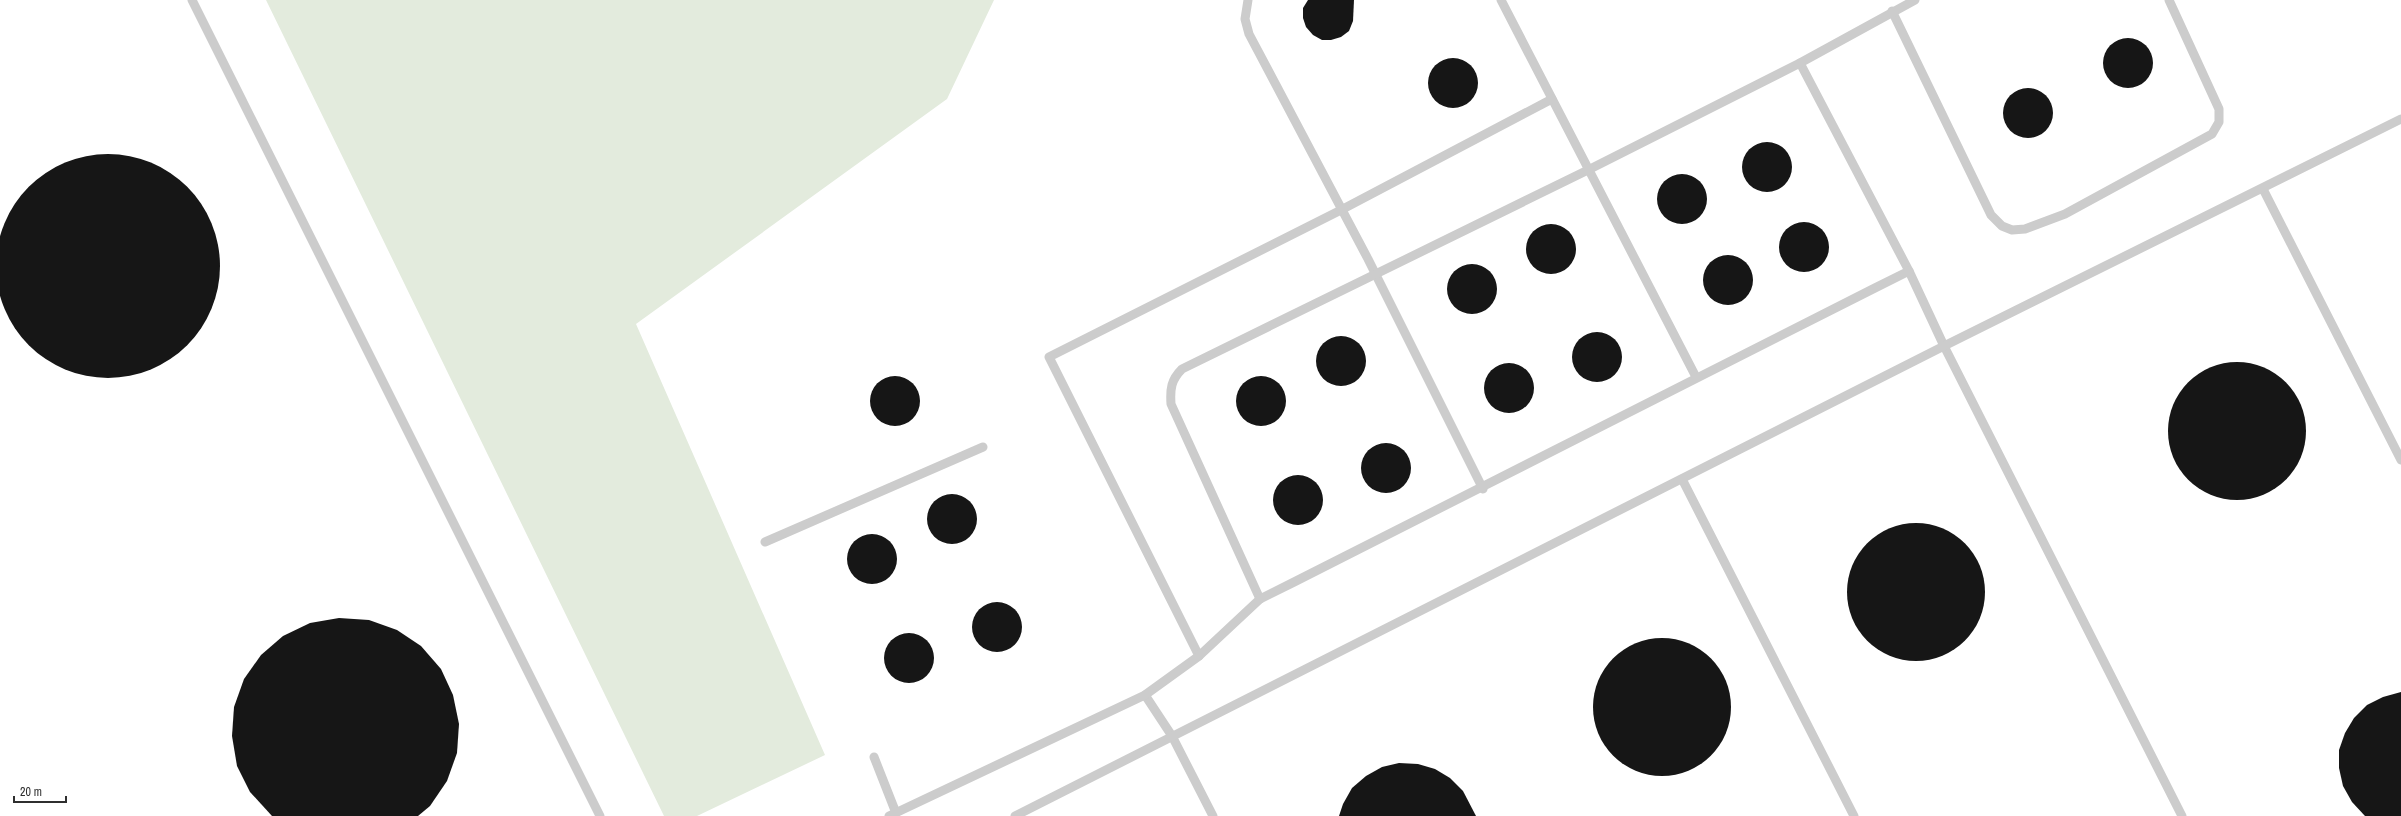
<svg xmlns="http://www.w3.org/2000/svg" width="2401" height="816" viewBox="0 0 2401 816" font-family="'Archivo Narrow',sans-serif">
<rect width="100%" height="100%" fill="#fff"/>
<!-- green -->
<path fill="#e3ebdd" d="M266 0H994L947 99 636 324 825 755 697 816H664Z"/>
<!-- building -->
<g fill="#161616">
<path d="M1308 0H1354L1353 21 1349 31 1341 37 1331 40H1322L1313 35 1306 27 1303 18V8Z"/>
<circle cx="2128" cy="63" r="25"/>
<circle cx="1453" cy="83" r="25"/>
<circle cx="2028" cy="113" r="25"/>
<circle cx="1767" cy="167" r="25"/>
<circle cx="108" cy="266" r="112"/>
<circle cx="1682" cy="199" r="25"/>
<circle cx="1804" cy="247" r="25"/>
<circle cx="1551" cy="249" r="25"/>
<circle cx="1728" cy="280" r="25"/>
<circle cx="1472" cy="289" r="25"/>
<circle cx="1597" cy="357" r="25"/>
<circle cx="1341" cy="361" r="25"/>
<circle cx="2237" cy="431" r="69"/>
<circle cx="1509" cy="388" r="25"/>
<circle cx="1261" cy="401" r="25"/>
<circle cx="895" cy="401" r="25"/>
<circle cx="1386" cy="468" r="25"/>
<circle cx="1298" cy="500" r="25"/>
<circle cx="952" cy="519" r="25"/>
<circle cx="1916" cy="592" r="69"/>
<circle cx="872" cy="559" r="25"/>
<circle cx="997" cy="627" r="25"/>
<path d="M339 618 369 620 397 630 421 646 441 669 453 695 459 724 457 753 447 781 430 806 418 816H272L250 792 237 766 232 736 234 707 244 679 261 655 283 636 310 623Z"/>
<circle cx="909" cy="658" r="25"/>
<circle cx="1662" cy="707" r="69"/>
<path d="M2401 692V816H2365L2352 802 2343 786 2339 768V750L2345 733 2354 718 2367 705 2383 697Z"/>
<path d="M1399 763 1418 764 1435 769 1450 778 1463 791 1476 816H1339L1343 804 1352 788 1366 776 1382 767Z"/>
</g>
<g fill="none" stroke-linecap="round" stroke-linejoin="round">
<!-- lane -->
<g stroke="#ccc" stroke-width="9">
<path d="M192 0 600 816"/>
<path d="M1248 0 1245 19 1249 34 1368 259 1483 489"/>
<path d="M1501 0 1696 377"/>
<path d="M1892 11 1991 215 2002 226 2012 230 2025 229 2065 214 2212 134 2219 122V109L2169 0"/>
<path d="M1800 63 1909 271 1944 346 2182 816"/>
<path d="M2263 189 2401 460"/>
<path d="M1909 271C1692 379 1477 491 1260 599L1171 404C1170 389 1171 380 1182 369L1590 169 1800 63 1915 0"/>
<path d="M1682 479 1854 816"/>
<path d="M765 542 983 447"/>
<path d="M1199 656 1049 357 1341 210 1552 99"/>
<path d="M1145 695 1172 736 1213 816"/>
<path d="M874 757 896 813"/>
<path d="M889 816 1145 695 1199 656 1260 599"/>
<path d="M1015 816 1944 346 2401 119"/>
</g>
</g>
<!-- scale -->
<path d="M14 796v6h52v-6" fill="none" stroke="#2f2f2f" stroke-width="2"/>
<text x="20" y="796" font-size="12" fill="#2f2f2f" stroke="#ffffff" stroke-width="3" paint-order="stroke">20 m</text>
</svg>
